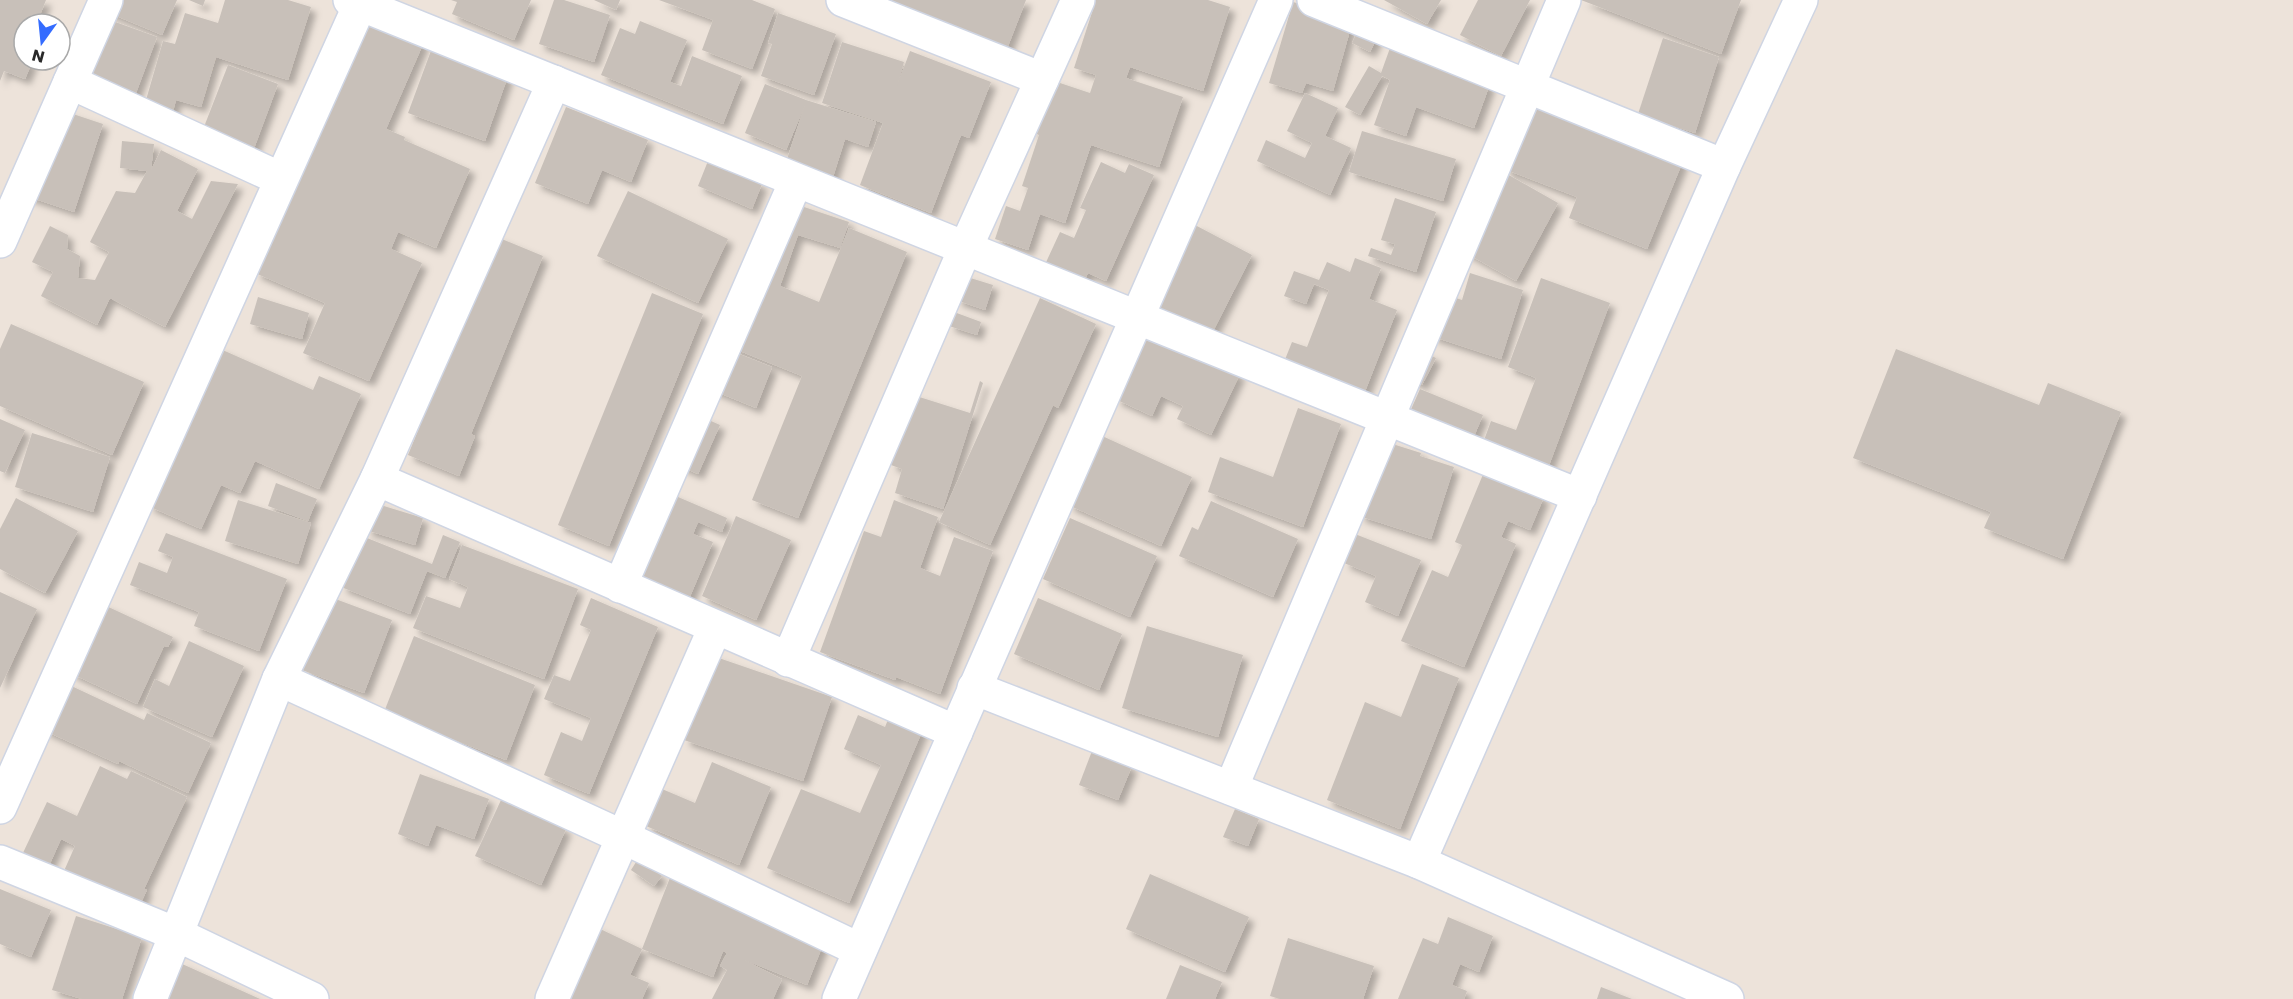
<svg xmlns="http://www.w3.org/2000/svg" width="2293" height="999" viewBox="0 0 2293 999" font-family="Poppins,sans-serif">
<defs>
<filter id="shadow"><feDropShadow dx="5.5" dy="5.5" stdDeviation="3" flood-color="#0004"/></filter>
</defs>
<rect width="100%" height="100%" fill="#ede3da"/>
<!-- building -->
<g fill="#c8c0b9" filter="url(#shadow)">
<path d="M0 0H46L38 20 49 24H24V60H33L25 79 4 71 0 81Z"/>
<path d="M106 0H177L162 35 102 10Z"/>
<path d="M189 0H205L203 6Z"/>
<path d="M225 0H288L311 7 288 80 216 57 201 107 176 100 172 115 144 107 163 41 175 44 185 13 218 23Z"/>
<path d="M451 0H531L514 40 452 14 457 2Z"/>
<path d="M554 0H564L610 15 594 62 539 44Z"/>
<path d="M594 0H620L616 10Z"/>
<path d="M659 0H752L775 9 752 69 702 50 713 20Z"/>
<path d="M889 0H1026L1001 64 882 19Z"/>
<path d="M1096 0H1208L1230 7 1203 91 1130 67 1126 78 1183 97 1159 167 1091 145 1065 223 1040 214 1028 250 995 239 1006 206 1020 211 1028 188 1022 186 1039 135 1033 132 1051 80 1090 93 1096 75 1074 68Z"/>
<path d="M1384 0H1441L1427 24Z"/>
<path d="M1478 0H1530L1501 56 1460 35Z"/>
<path d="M1581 0H1741L1721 54Z"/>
<path d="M1293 2 1353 20 1333 91 1306 83 1302 93 1269 83Z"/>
<path d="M778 13 836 34 814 95 761 76 772 44 768 43Z"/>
<path d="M93 14 157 37 133 101 70 78Z"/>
<path d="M367 17 424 42 386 129 405 137 404 140 470 169 436 248 398 232 391 249 422 263 369 381 303 353 325 303 255 273Z"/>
<path d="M640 21 687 40 670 82 681 86 692 56 742 76 723 124 601 75 620 28 635 34Z"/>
<path d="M1359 28 1378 36 1370 52 1352 43Z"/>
<path d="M1663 38 1719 57 1695 133 1638 114Z"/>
<path d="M842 42 904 62 897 86 910 51 991 82 969 138 961 135 931 213 860 185 883 123 822 103Z"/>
<path d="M432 48 508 76 485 141 408 113Z"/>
<path d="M1390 48 1490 84 1474 128 1416 107 1406 136 1374 125 1390 80 1382 76 1360 115 1345 107 1369 66 1381 73Z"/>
<path d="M228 65 278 84 253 151 202 132Z"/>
<path d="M765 84 806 100 876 122 868 147 845 139 832 180 785 165 805 105 786 150 745 133Z"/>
<path d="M1305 93 1338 108 1325 136 1351 148 1330 195 1257 161 1266 140 1305 158 1312 143 1287 131Z"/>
<path d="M1531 101 1683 161 1647 249 1569 218 1577 197 1504 169Z"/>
<path d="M43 104 103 124 74 212 14 192Z"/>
<path d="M566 107 648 140 631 182 602 170 588 204 535 183Z"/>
<path d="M1362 131 1456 159 1443 201 1349 172Z"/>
<path d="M122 141 154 144 151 170 161 150 198 169 177 211 192 219 211 181 238 184 165 327 110 298 97 325 41 296 53 272 32 262 50 226 68 235 67 249 80 256 78 278 95 280 109 252 90 242 116 191 135 193 147 171 120 168Z"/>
<path d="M708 161 762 184 752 209 698 186Z"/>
<path d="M1101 162 1125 173 1129 164 1154 175 1106 281 1088 273 1081 288 1042 271 1060 232 1074 238 1086 210 1080 208Z"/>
<path d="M1507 174 1558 203 1516 281 1464 252Z"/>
<path d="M628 191 728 239 698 303 597 256Z"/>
<path d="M1395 198 1436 212 1416 272 1368 256 1371 248 1391 255 1395 244 1381 240Z"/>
<path d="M786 201 849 222 840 248 798 235 780 286 819 302 849 228 907 252 798 518 752 500 802 376 730 347Z"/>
<path d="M1195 225 1252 255 1208 341 1151 312Z"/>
<path d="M497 237 543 256 471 434 475 436 459 476 408 455Z"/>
<path d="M1355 258 1381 268 1369 299 1397 310 1364 394 1284 362 1292 342 1307 347 1329 290 1314 284 1306 304 1284 296 1294 271 1319 280 1327 262 1350 272Z"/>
<path d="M1470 273 1523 290 1501 359 1431 336 1444 294 1462 300Z"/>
<path d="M964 276 993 285 985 310 956 300Z"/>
<path d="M1541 278 1610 303 1548 468 1483 443 1491 421 1516 430 1536 378 1508 367Z"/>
<path d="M652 293 703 314 609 546 558 525Z"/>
<path d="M258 297 309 313 302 339 250 324Z"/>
<path d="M1040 298 1096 324 1058 408 1053 405 990 545 939 522Z"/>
<path d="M954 312 981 322 977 335 949 326Z"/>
<path d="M11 324 144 382 112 455 0 406V349Z"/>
<path d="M1147 331 1240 374 1211 435 1177 419 1183 406 1161 396 1152 416 1115 399Z"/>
<path d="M218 348 313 390 319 376 361 394 319 489 255 461 240 493 221 485 201 529 148 506Z"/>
<path d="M724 348 772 367 756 408 707 388Z"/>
<path d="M1896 349 2039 405 2048 383 2121 412 2063 559 1984 528 1991 512 1853 458Z"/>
<path d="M1420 350 1436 358 1422 385 1406 377Z"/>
<path d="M980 381 983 383 943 509 895 493 902 469 891 465 913 395 970 413Z"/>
<path d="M1420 389 1483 415 1472 441 1409 414Z"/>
<path d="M1298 408 1341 424 1303 527 1208 492 1220 457 1273 477Z"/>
<path d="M695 414 720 425 698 474 673 463Z"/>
<path d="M0 419 25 430 5 473 0 471Z"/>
<path d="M32 433 110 457 93 512 15 487Z"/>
<path d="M1100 435 1192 477 1161 546 1068 505Z"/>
<path d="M1383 441 1421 453 1420 456 1454 467 1431 539 1359 516Z"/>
<path d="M1484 472 1544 497 1530 530 1508 521 1501 537 1516 544 1464 667 1401 641 1432 570 1448 577 1462 545 1455 542Z"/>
<path d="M276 483 317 499 308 521 268 506Z"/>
<path d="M664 491 727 518 722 532 698 522 693 534 713 542 689 599 629 574Z"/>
<path d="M16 498 78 531 45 593 0 569V529Z"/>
<path d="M238 500 311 523 298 564 225 541Z"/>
<path d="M894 500 938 517 920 568 940 576 954 537 993 551 940 694 896 677 895 680 820 652 864 531 881 537Z"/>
<path d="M1211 501 1298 539 1273 597 1179 556 1192 527 1198 530Z"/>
<path d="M374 503 423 518 415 545 366 530Z"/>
<path d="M736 516 791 540 756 620 702 596Z"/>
<path d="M1070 518 1157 556 1130 617 1043 579Z"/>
<path d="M166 533 287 579 259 651 194 626 199 612 130 585 139 562 167 573 173 557 158 551Z"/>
<path d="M1355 534 1421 560 1398 616 1365 602 1376 576 1344 563Z"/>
<path d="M443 535 460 542 445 578 427 571 410 614 341 587 362 536 432 564Z"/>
<path d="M462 545 578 589 544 679 413 628 426 596 460 608 468 587 449 579Z"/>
<path d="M0 592 37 609 0 688Z"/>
<path d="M330 597 392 620 364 693 302 670Z"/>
<path d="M591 598 658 627 589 794 544 775 561 732 582 741 591 718 544 699 554 675 570 681 591 630 580 625Z"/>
<path d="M1038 598 1122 634 1099 690 1014 654Z"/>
<path d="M102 604 173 637 168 647 164 646 137 704 70 673Z"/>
<path d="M1147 626 1243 655 1218 737 1122 708Z"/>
<path d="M414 636 535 685 506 760 384 712Z"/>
<path d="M189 641 244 666 212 737 143 707 155 679 169 686Z"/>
<path d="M713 656 832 697 803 781 684 740Z"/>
<path d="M1422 664 1459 678 1400 829 1327 800 1365 702 1401 717Z"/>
<path d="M65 683 144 720 147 713 211 743 188 793 119 761 118 764 43 730Z"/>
<path d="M891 712 924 727 849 903 767 868 801 789 860 813 881 765 844 749 858 715 885 727Z"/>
<path d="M1092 751 1132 766 1118 800 1079 785Z"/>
<path d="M712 762 771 787 739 865 646 826 662 789 695 803Z"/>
<path d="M100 766 127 779 131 771 187 797 144 889 147 890 135 915 60 880 75 846 61 839 48 868 22 855 47 802 77 816Z"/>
<path d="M420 774 489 799 474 839 436 825 428 846 398 834Z"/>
<path d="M501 800 566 829 541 885 475 856Z"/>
<path d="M1235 809 1259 819 1248 846 1223 837Z"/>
<path d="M638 859 662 876 654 886 631 870Z"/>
<path d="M675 865 830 927 807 985 742 959 782 979 773 999H712L727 970 720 966 727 953 723 951 713 977 642 949 630 975 649 983 642 999H568L594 926 642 949Z"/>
<path d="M1150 874 1249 917 1225 972 1126 929Z"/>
<path d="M0 889 51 910 31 957 0 944Z"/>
<path d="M76 916 142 937 122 999H82L52 990Z"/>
<path d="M1448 917 1493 936 1479 972 1460 964 1452 985 1467 991 1464 999H1398L1423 938 1438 944Z"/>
<path d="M1288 938 1374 966 1363 999H1280L1270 996Z"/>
<path d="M180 963 260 999H164Z"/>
<path d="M1180 965 1222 982 1215 999H1166Z"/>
<path d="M1601 987 1632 999H1597Z"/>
</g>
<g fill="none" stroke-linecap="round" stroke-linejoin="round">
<defs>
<g id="street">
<path d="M350 0 1580 496"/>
<path d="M843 0 1042 79"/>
<path d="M1314 0 1724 166"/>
<path d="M70 82 281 179"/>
<path d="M0 241 106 0"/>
<path d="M377 479 956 732"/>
<path d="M620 586 796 181"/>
<path d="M788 660 965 249 1078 0"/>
<path d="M279 679 623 837 860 950"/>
<path d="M974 688 1419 862 1727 999"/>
<path d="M1231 788 1564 0"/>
<path d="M0 807 362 0"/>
<path d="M0 862 176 934 312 999"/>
<path d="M1419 862 1724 166 1801 0"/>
<path d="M150 999 279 679 377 479 554 82"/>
<path d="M552 999 715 628"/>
<path d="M839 999 1276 0"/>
</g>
</defs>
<!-- street casing -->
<use href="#street" stroke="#cfd5e3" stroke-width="36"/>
<!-- street -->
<use href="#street" stroke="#fff" stroke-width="33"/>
</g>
<!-- north arrow -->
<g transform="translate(42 42) rotate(195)"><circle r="28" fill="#ffffff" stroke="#a9a9a9" stroke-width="1.5"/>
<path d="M0-4.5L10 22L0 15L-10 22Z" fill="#346cff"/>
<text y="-9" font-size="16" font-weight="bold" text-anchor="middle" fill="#292929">N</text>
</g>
</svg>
